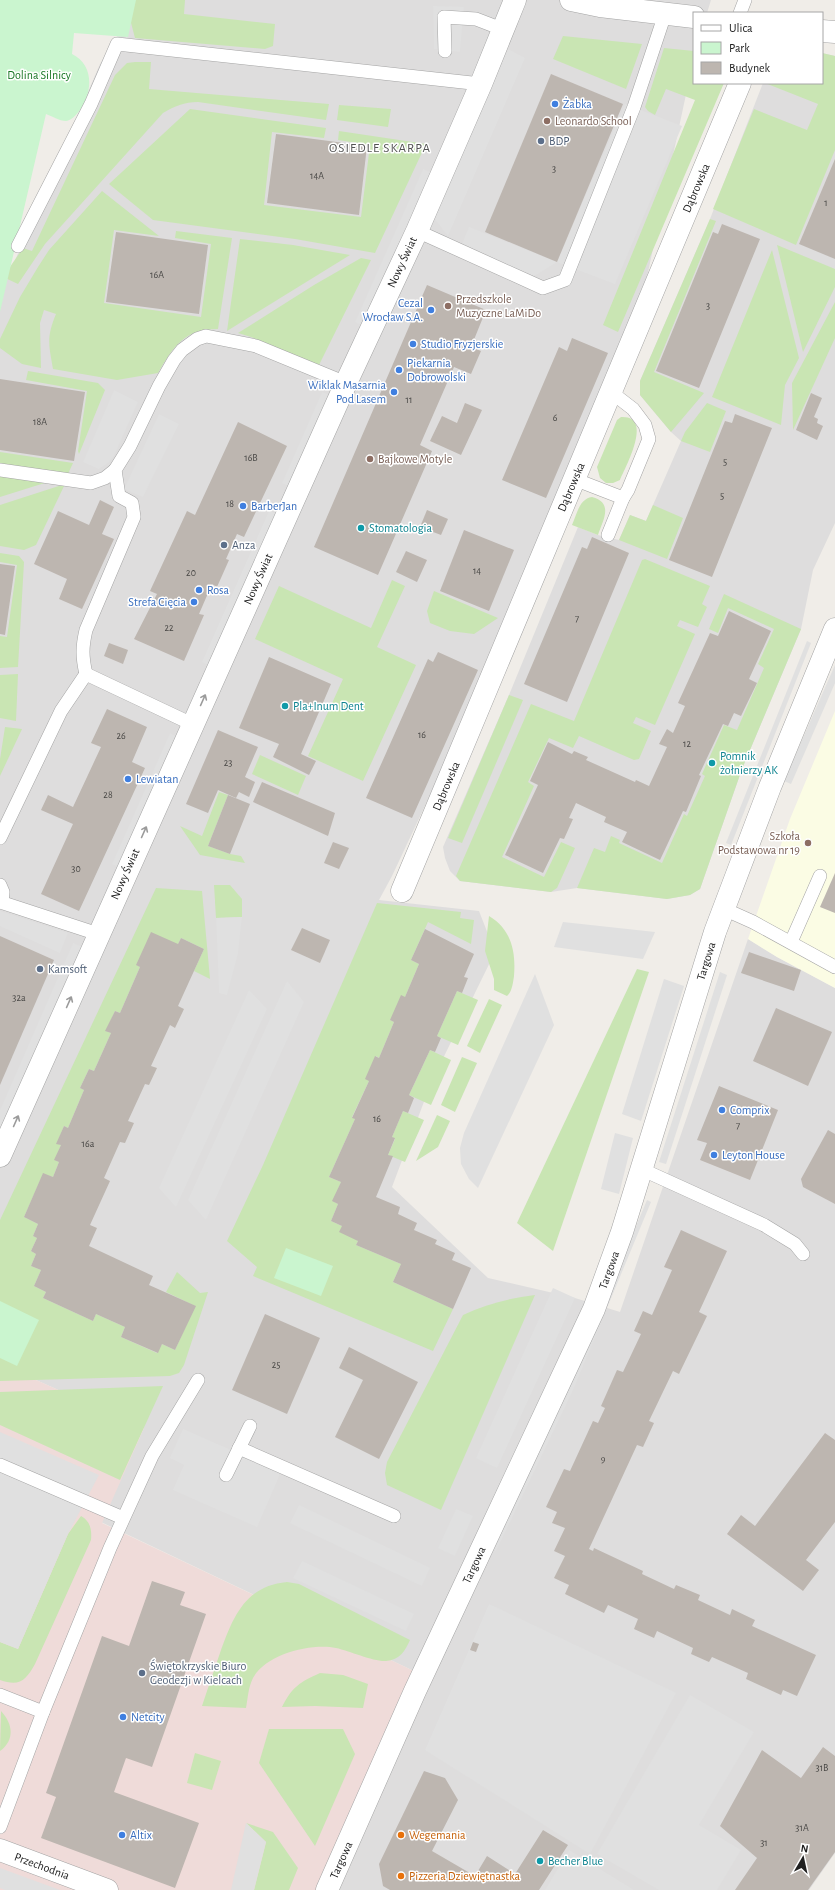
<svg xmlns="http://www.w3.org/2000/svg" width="835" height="1890" viewBox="0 0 835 1890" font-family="'Alegreya Sans',sans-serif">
<rect width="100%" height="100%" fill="#f0ede8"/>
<!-- residential -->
<g fill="#dedddd">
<path d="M139 0H711L707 13H694V57L625 380 392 876 379 900 479 911 495 952 431 1083 392 1187 488 1278 575 1298 620 1312 748 939 777 957 835 988V1853L809 1890H332L418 1673 101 1522 144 1428 0 1364V295L100 64Z"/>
<path d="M822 53 835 56V523L813 570 801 629 742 769 700 889 690 895 667 899 577 888 551 892 460 881 450 871 445 858 443 847 509 695 578 527 598 535 619 540 630 515 646 521 681 441 671 432 640 395V381L710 219 763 83H822Z"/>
</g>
<!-- commercial -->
<path fill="#efdbd9" d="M0 1364 144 1428 102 1523 418 1673 332 1890H0Z"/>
<!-- education -->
<path fill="#fbfce4" d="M835 711V988L777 957 748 939 790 819Z"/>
<!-- grass -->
<g fill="#c9e5b3">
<path d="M125 0H185L184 14 275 24 273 46 265 49 135 38Z"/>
<path d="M563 36 642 44 626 89 553 59Z"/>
<path d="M664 48 694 51V83H724L618 332 603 325 695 100 666 89 655 115 648 111 645 107Z"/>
<path d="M822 53 835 56V150L796 245 713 209 754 109 807 130 818 104 765 83H822Z"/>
<path d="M135 62H151L149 89 329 104 326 120 198 102C184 102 175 106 163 113L45 244 18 284 3 277 23 248 32 251 115 75 127 63Z"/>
<path d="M339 105 391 109 388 127 337 120Z"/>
<path d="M190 109 326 128 324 138 272 132 264 205 361 217 370 145 338 140 339 131 426 144 375 253 295 239 153 220 109 184Z"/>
<path d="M102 191 159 236 114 230 104 303 201 317 211 244 175 238 176 231 232 238 218 329C184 329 174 346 158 373L117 380 53 369C49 345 46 338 56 314L44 310 40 323 41 368 22 364 0 348V339L20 297 38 267 49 250Z"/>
<path d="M710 219 716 221 654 372 704 393 671 432 640 395V381Z"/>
<path d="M240 239 293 245 350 255 227 331Z"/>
<path d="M777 245 835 269V287L803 352Z"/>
<path d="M772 250 799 358 785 385 781 425 712 397Z"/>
<path d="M361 258 371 260 319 365 251 337 238 333 314 285Z"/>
<path d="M835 302V338L793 430 792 383Z"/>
<path d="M28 371 98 383 105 390 79 454 78 451 87 391 26 380Z"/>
<path d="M707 403 726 411 710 452 681 441 685 432Z"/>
<path d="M621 417C654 415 626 466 620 480L613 483H606L600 478 597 467 617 420Z"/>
<path d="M0 452 73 463 67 476 0 497Z"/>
<path d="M65 484 36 545 24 550 0 546V505Z"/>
<path d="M592 497C614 503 603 520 598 535L572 525C577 514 579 499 592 497Z"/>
<path d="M653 505 683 518 667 559 619 540 630 515 646 521Z"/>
<path d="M0 553 19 556 24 562 18 667 0 668V636L7 637 17 565 0 562Z"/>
<path d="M645 559 710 586 702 604 707 607 698 627 680 620 677 626 695 634 655 725 636 717 633 723 651 731 639 759 634 760 579 736 573 748 549 738 528 782 534 786 502 857 544 877 561 842 575 848 557 888 551 892 460 881 456 876 531 704 574 721 642 560Z"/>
<path d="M392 580 405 586 377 647 416 665 363 781 308 756 343 679 255 639 279 586 371 628Z"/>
<path d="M434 591 498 618 474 634 450 631 430 623 427 611Z"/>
<path d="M724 594 801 629 742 769 700 889 690 895 667 899 577 888 594 848 605 852 611 836 620 840 619 843 662 863 684 814 687 816 705 776 702 774 724 725 737 730 764 668 758 664 774 629 728 608 718 633 709 629Z"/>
<path d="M18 674 16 721 0 718V675Z"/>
<path d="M509 695 523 700 462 843 448 838Z"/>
<path d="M5 727 22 729 0 776V759Z"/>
<path d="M260 755 306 776 298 795 252 774Z"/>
<path d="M219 792 228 795 208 846 230 854 241 856 245 863 200 855 180 826 202 836Z"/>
<path d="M214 885H230L242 899V917L216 918Z"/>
<path d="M156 888 202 891 210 979 194 971 204 949 181 938 178 944 137 965 140 967 120 1013 115 1011 106 1031 111 1033 94 1071 89 1069 80 1088 84 1090 68 1128 64 1126 57 1143 61 1145 55 1160 59 1162 53 1177 43 1174 24 1217 38 1224 33 1236 37 1238 31 1251 36 1254 31 1266 41 1270 34 1286 46 1292 43 1298 93 1321 96 1314 125 1327 121 1337 157 1353 162 1344 175 1350 195 1306 166 1292 177 1272 200 1293 208 1292 184 1365 179 1373 170 1376 0 1381V1220Z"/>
<path d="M377 903 461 912 460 918 474 920 471 944 428 922 411 960 419 964 405 997 390 1020 394 1022 379 1058 376 1056 369 1081 352 1117 355 1119 329 1177 341 1182 333 1201 338 1204 331 1221 342 1226 358 1241 356 1245 401 1264 393 1282 453 1309 433 1351 253 1276 257 1267 227 1241 263 1165Z"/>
<path d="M489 916C511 929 516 951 514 976 513 983 512 992 507 996L494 990V979L485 951Z"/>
<path d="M637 969 649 972 553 1251 517 1223Z"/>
<path d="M457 991 478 1000 458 1045 437 1036Z"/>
<path d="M489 999 502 1005 480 1053 467 1046Z"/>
<path d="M430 1050 451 1060 431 1105 409 1095Z"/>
<path d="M462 1057 477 1063 455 1112 441 1105Z"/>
<path d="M403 1111 424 1120 405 1162 388 1155 395 1139 392 1137Z"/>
<path d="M437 1115 450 1121 438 1147 416 1161Z"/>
<path d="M535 1295 441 1510 387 1485 385 1473 387 1462 463 1315C486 1304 510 1298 535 1295Z"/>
<path d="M163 1386 120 1480 0 1425V1392Z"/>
<path d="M81 1516C90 1521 92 1529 91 1540L35 1664C26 1680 20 1687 0 1680V1642L18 1649 68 1534Z"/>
<path d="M287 1582 299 1584 410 1640C405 1651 400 1660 386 1661 374 1662 350 1651 336 1648 311 1643 266 1654 253 1678 248 1688 248 1698 246 1708L202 1706C208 1688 214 1670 220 1653 233 1617 245 1586 287 1582Z"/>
<path d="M320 1673 343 1675 368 1684 363 1708 315 1706 282 1707C292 1687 300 1682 320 1673Z"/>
<path d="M1 1711C13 1724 15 1740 0 1751Z"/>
<path d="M269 1729H343L355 1754 315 1846 259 1763Z"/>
<path d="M195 1753 221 1761 212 1790 187 1783Z"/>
<path d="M246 1823 273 1832 298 1868 289 1890H254L266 1842Z"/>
</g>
<!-- park -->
<g fill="#caf5cf">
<path d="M0 0H136L128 37 74 33 72 54C94 65 93 91 80 110 77 114 72 120 66 121 59 121 52 116 46 114L0 312Z"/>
<path d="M286 1248 333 1266 321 1296 274 1278Z"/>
<path d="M0 1301 39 1320 17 1366 0 1358Z"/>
</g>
<!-- parking -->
<g fill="#e0e0e0">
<path d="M433 6 464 7 460 52 434 49Z"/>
<path d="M508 49 525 58 448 236 434 218Z"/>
<path d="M625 104 682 126 615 284 557 262 534 276 462 244 469 227 557 262Z"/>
<path d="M423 169 432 173 364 326 355 322Z"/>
<path d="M114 390 138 402 114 456 109 462 99 469 83 462Z"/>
<path d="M322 392 329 395 289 486 282 483Z"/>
<path d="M159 414 179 424 143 497 124 489Z"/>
<path d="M269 511 276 514 208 665 202 662Z"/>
<path d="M807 641 811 643 731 845 726 843Z"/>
<path d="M835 665V683L791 784 784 781Z"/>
<path d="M170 733 177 737 119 867 112 864Z"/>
<path d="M0 911 68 933 60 953 0 926Z"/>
<path d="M242 917 238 954 227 995 219 993 216 918Z"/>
<path d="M563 922 655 932 643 959 554 947Z"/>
<path d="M73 943 82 947 0 1135V1110Z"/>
<path d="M720 972 727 975 666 1164 659 1162Z"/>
<path d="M535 974 554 1025 478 1188 469 1179 461 1164 460 1148 464 1133Z"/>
<path d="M664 979 684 986 641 1121 622 1114Z"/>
<path d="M287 981 304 1002 206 1220 188 1200Z"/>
<path d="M249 990 267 1009 176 1207 159 1188Z"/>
<path d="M615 1133 633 1138 619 1194 601 1189Z"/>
<path d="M647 1200 651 1202 573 1390 496 1551 491 1548 568 1387Z"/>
<path d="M553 1288 575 1298 497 1468 476 1458Z"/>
<path d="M183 1429 281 1472 257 1527 173 1490 184 1465 170 1458Z"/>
<path d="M0 1432 99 1475 68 1534 18 1649 0 1642Z"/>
<path d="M299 1505 430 1568 422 1586 290 1523Z"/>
<path d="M456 1509 473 1516 455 1556 438 1548Z"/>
<path d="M302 1561 414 1614 406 1631 293 1578Z"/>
<path d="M489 1604 676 1693 590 1854 425 1750Z"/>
<path d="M690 1695 754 1732 699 1825 741 1850 717 1890H659L597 1854Z"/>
<path d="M246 1823 266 1842 254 1890H231Z"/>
<path d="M569 1850 634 1890H545Z"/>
<path d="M0 1868 60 1890H5L0 1888Z"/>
</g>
<!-- building -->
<g fill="#bdb6b0">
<path d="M551 74 623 104 557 262 485 232Z"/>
<path d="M276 134 367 146 359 215 267 203Z"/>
<path d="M835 159V259L799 244Z"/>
<path d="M722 224 760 239 699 388 656 371 713 232 718 234Z"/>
<path d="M116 232 208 245 199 314 106 302Z"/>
<path d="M427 285 486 310 471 347 481 351 471 374 454 367 420 445 432 451 378 575 314 547Z"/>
<path d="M572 338 608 353 546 498 502 480 559 347 567 351Z"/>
<path d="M0 379 85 392 74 461 0 450Z"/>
<path d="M811 393 822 398 814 417 818 419 817 423 823 426 817 440 796 430Z"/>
<path d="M465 403 482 410 461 455 430 441 442 416 457 423Z"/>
<path d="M735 414 772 428 712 577 669 560 725 421 732 423Z"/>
<path d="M238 422 287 446 244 537 237 534 226 559 229 560 217 587 212 584 199 614 204 615 184 661 134 639 157 594 150 591 187 511 195 515Z"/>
<path d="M100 500 114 507 102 534 114 539 82 609 59 599 67 579 34 564 58 511 89 525Z"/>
<path d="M427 510 448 519 441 535 420 527Z"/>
<path d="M464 530 514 550 489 611 440 591Z"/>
<path d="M592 537 629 553 567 702 524 684 582 547 587 549Z"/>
<path d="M406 551 427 560 417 582 396 572Z"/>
<path d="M0 564 15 566 5 635 0 634Z"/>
<path d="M729 611 771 631 749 679 757 683 741 716 734 713 728 726 723 724 699 775 701 776 686 812 683 811 660 860 622 842 627 832 604 822 606 817 576 803 569 818 573 819 564 839 560 838 543 873 505 855 538 785 530 781 548 742 572 754 574 751 588 757 586 760 635 782 636 780 649 786 667 747 659 744 667 729 673 733 685 706 678 703 710 633 718 636Z"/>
<path d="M109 643 128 650 123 664 104 656Z"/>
<path d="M438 652 478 670 412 818 366 798 428 659 433 662Z"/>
<path d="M269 657 331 684 301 754 316 761 309 775 273 757 279 744 239 728Z"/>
<path d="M107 709 147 727 132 762 145 768 79 911 41 894 73 824 41 810 48 795 73 807 101 747 91 743Z"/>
<path d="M218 730 258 747 245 777 255 782 249 797 239 792 236 798 218 790 208 813 186 804Z"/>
<path d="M262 782 335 813 328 836 253 802Z"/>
<path d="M228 795 250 804 230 854 208 846Z"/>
<path d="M333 842 349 848 339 869 324 863Z"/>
<path d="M835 873V913L820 907Z"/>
<path d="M302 928 330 940 320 963 291 950Z"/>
<path d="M425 929 474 954 464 977 468 978 462 993 457 991 437 1036 441 1038 435 1052 430 1050 409 1095 414 1098 408 1113 403 1111 392 1137 395 1138 388 1155 393 1156 376 1197 400 1207 398 1214 417 1223 414 1230 437 1240 435 1244 455 1253 452 1260 471 1268 453 1309 393 1282 401 1264 356 1245 358 1241 339 1232 342 1226 331 1221 338 1204 332 1201 341 1182 329 1177 355 1119 352 1118 369 1081 365 1079 375 1056 379 1058 394 1022 390 1020 401 995 405 997 419 964 411 960Z"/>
<path d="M151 932 178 944 181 938 204 949 178 1006 184 1009 175 1028 170 1025 151 1066 157 1068 149 1085 145 1084 128 1121 134 1123 125 1143 120 1142 104 1178 110 1181 90 1225 97 1228 89 1246 153 1276 149 1285 196 1306 175 1350 162 1344 158 1353 121 1337 125 1327 96 1314 93 1321 43 1298 46 1292 34 1286 41 1270 31 1266 36 1254 31 1251 37 1238 33 1236 38 1224 24 1217 43 1173 53 1177 59 1162 54 1160 61 1145 56 1144 64 1126 68 1128 84 1090 80 1088 89 1069 94 1071 111 1033 105 1031 115 1011 120 1013 140 967 136 965Z"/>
<path d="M0 936 54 960 0 1085Z"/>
<path d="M749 952 801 970 794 991 741 973Z"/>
<path d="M776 1008 832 1032 808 1086 753 1061Z"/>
<path d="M719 1086 778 1110 750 1180 700 1160 707 1143 697 1140Z"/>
<path d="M828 1130 835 1134V1204L803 1187 801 1179Z"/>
<path d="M681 1230 727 1251 699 1312 707 1316 679 1374 673 1371 649 1421 654 1423 643 1447 637 1445 589 1549 593 1551 594 1548 643 1571 642 1574 674 1589 676 1585 700 1595 698 1600 730 1615 732 1609 755 1620 752 1626 816 1655 797 1696 783 1690 781 1695 746 1679 748 1673 712 1657 709 1662 691 1654 693 1648 657 1631 654 1638 634 1629 638 1619 608 1605 604 1613 565 1594 569 1585 554 1578 565 1556 554 1551 565 1528 552 1523 557 1512 546 1507 564 1469 570 1471 593 1421 598 1423 605 1408 601 1406 617 1370 623 1372 641 1334 634 1331 643 1311 652 1315 672 1270 664 1267Z"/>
<path d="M265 1314 320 1338 287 1414 232 1390Z"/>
<path d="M349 1347 418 1382 379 1459 335 1437 363 1380 339 1368Z"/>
<path d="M825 1433 835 1440V1522L806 1560 819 1570 803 1591 727 1534 741 1515 755 1526Z"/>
<path d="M152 1581 185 1592 180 1605 206 1614 152 1767 126 1758 114 1792 199 1823 175 1888 41 1838 56 1797 46 1793 102 1636 129 1646Z"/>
<path d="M473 1642 479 1644 476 1652 470 1650Z"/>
<path d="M823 1747 835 1756V1852L808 1890H735L757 1858 720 1826 762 1750 801 1778Z"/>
<path d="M424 1771 445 1778 458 1800 432 1851 475 1876 487 1856 515 1874 543 1830 568 1845 539 1890H390L383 1886 379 1864Z"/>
</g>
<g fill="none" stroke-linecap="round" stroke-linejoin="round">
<defs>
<g id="lane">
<path d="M740 13 745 0"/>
<path d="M445 51 444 17 476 19 502 29"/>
<path d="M417 231 543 288 565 280 634 107 665 14"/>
<path d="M18 246 91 104 117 44 481 84"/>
<path d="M0 470 91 483 105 478 115 470"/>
<path d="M574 479 623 498 628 490 649 439 645 425 633 409 611 392"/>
<path d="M608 535 623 498"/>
<path d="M86 674C82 657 82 647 86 630L134 517 132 503 119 496 115 470 130 446 159 386 174 360 182 350 197 339 206 336 256 346 346 383"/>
<path d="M0 838 61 711 86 674 192 724"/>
<path d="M0 885 3 892 2 902"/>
<path d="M0 902 98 934"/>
<path d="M724 909 753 922 835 967"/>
<path d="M791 942 820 876"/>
<path d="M641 1169 764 1225 795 1244 803 1254"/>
<path d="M239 1448 394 1516"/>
<path d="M0 1465 123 1518"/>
<path d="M226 1475 250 1426"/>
<path d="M0 1695 43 1712"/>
<path d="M0 1827 43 1712 110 1548 152 1456 198 1380"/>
</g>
<g id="street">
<path d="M571 0 600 6 694 17"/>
<path d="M822 31 835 32"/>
<path d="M402 891 740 83"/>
<path d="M0 1156 346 383 417 231 481 84 515 0"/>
<path d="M0 1850 107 1890"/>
<path d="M327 1890 415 1691 594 1309 622 1232 715 932 770 787 835 629"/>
</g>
</defs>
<!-- lane casing -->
<use href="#lane" stroke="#a4a4a4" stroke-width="14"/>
<!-- street casing -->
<use href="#street" stroke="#a4a4a4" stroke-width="23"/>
<!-- lane -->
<use href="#lane" stroke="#fff" stroke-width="13"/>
<!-- street -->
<use href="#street" stroke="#fff" stroke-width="22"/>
</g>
<!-- one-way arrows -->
<defs><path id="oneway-shaft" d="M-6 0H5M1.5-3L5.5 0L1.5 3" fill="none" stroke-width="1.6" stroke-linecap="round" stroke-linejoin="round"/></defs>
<g stroke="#9b9b9b">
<use href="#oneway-shaft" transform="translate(203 700) rotate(-66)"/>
<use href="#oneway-shaft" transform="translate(144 832) rotate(-66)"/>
<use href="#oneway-shaft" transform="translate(69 1002) rotate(-66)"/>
<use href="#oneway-shaft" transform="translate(16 1121) rotate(-66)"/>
</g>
<!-- markers -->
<g fill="#3f7fe0" stroke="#fff" stroke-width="1.5">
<circle cx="555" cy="104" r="4"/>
<circle cx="431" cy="310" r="4"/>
<circle cx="413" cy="344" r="4"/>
<circle cx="399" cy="370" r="4"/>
<circle cx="394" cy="392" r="4"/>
<circle cx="243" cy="506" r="4"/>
<circle cx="199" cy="590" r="4"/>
<circle cx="194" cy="602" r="4"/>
<circle cx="128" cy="779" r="4"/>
<circle cx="722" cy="1110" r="4"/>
<circle cx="714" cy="1155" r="4"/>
<circle cx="123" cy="1717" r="4"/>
<circle cx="122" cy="1835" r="4"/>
</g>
<g fill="#8d6e63" stroke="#fff" stroke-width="1.5">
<circle cx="547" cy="121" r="4"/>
<circle cx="448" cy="306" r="4"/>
<circle cx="370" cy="459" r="4"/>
<circle cx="808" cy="843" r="4"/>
</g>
<g fill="#5c6f8a" stroke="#fff" stroke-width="1.5">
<circle cx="541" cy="141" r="4"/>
<circle cx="224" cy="545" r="4"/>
<circle cx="40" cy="969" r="4"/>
<circle cx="142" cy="1673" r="4"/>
</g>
<g fill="#0f9aa8" stroke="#fff" stroke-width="1.5">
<circle cx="361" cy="528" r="4"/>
<circle cx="285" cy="706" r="4"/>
<circle cx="712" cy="763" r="4"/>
<circle cx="540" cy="1861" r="4"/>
</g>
<g fill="#e8710a" stroke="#fff" stroke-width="1.5">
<circle cx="401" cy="1835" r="4"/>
<circle cx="401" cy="1876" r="4"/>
</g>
<g text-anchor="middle" stroke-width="3" stroke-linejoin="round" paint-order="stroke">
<!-- number labels -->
<g font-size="10" fill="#474644">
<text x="554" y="172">3</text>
<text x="317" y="179">14A</text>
<text x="826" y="206">1</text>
<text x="157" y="278">16A</text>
<text x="708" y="309">3</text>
<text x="409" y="403">11</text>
<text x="555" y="421">6</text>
<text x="40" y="425">18A</text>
<text x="251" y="461">16B</text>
<text x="725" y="465">5</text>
<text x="722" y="499">5</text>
<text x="230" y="507">18</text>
<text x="477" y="574">14</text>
<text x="191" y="576">20</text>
<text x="577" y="622">7</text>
<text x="169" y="631">22</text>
<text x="422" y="738">16</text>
<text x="121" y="739">26</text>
<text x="687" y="747">12</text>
<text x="228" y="766">23</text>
<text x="108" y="798">28</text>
<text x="76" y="872">30</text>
<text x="19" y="1001">32a</text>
<text x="377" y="1122">16</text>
<text x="738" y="1129">7</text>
<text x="88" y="1147">16a</text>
<text x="276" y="1368">25</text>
<text x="603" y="1462">9</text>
<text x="822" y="1771">31B</text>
<text x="802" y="1831">31A</text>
<text x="764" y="1846">31</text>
</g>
<!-- park labels -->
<g font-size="12" fill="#177623" stroke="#fff">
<text x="39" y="79">Dolina Silnicy</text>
</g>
<!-- shop labels -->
<g font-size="12" fill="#366cbe" stroke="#fff" text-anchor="start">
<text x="563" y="108">Żabka</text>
<text x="423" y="307" text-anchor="end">Cezal<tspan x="423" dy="14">Wrocław S.A.</tspan></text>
<text x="421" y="348">Studio Fryzjerskie</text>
<text x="407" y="367">Piekarnia<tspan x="407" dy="14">Dobrowolski</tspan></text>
<text x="386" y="389" text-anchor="end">Wiklak Masarnia<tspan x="386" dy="14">Pod Lasem</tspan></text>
<text x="251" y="510">BarberJan</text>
<text x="207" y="594">Rosa</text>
<text x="186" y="606" text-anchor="end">Strefa Cięcia</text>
<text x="136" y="783">Lewiatan</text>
<text x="730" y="1114">Comprix</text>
<text x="722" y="1159">Leyton House</text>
<text x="131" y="1721">Netcity</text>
<text x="130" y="1839">Altix</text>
</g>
<!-- education labels -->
<g font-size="12" fill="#785e54" stroke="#fff" text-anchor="start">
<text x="555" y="125">Leonardo School</text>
<text x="456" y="303">Przedszkole<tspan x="456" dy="14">Muzyczne LaMiDo</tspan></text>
<text x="378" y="463">Bajkowe Motyle</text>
<text x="800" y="840" text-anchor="end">Szkoła<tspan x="800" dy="14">Podstawowa nr 19</tspan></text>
</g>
<!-- service labels -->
<g font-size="12" fill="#4e5e75" stroke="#fff" text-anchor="start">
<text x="549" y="145">BDP</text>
<text x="232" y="549">Anza</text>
<text x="48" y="973">Kamsoft</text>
<text x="150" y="1670">Świętokrzyskie Biuro<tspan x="150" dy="14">Geodezji w Kielcach</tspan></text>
</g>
<!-- street labels -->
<g font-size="12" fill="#202020" stroke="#fff">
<text transform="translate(696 188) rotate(-67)" y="4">Dąbrowska</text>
<text transform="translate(402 262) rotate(-65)" y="4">Nowy Świat</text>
<text transform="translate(571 487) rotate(-67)" y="4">Dąbrowska</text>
<text transform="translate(258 579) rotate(-66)" y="4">Nowy Świat</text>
<text transform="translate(446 786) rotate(-67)" y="4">Dąbrowska</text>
<text transform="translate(125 874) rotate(-66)" y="4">Nowy Świat</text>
<text transform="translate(706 961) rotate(-73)" y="4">Targowa</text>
<text transform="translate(609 1270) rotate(-70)" y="4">Targowa</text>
<text transform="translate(474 1565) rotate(-65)" y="4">Targowa</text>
<text transform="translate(341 1860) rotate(-66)" y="4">Targowa</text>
<text transform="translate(42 1866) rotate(20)" y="4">Przechodnia</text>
</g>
<!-- culture labels -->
<g font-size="12" fill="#0d838f" stroke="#fff" text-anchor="start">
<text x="369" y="532">Stomatologia</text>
<text x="293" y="710">Pla+Inum Dent</text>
<text x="720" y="760">Pomnik<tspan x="720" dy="14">żołnierzy AK</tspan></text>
<text x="548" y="1865">Becher Blue</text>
</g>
<!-- food labels -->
<g font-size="12" fill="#c56008" stroke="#fff" text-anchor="start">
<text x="409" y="1839">Wegemania</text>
<text x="409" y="1880">Pizzeria Dziewiętnastka</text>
</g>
<!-- neighbourhood labels -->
<g font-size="13" letter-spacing="1" fill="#535353" stroke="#fff">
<text x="380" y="152">OSIEDLE SKARPA</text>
</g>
</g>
<!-- legend -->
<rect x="693" y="12" width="130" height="72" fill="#ffffff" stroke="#a6a6a6"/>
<rect x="701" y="25" width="20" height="6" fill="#ffffff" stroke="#a6a6a6"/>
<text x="729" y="32" font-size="12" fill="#202020">Ulica</text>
<rect x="701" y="42" width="20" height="12" fill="#caf5cf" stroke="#a6a6a6"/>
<text x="729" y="52" font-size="12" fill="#202020">Park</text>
<rect x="701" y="62" width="20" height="12" fill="#bdb6b0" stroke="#a6a6a6"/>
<text x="729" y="72" font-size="12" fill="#202020">Budynek</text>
<!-- north arrow -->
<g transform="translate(803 1858) rotate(9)" stroke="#ffffff" stroke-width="3" paint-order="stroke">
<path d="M0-3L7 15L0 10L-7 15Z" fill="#202020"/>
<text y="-6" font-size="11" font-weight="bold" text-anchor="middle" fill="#202020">N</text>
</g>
</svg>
